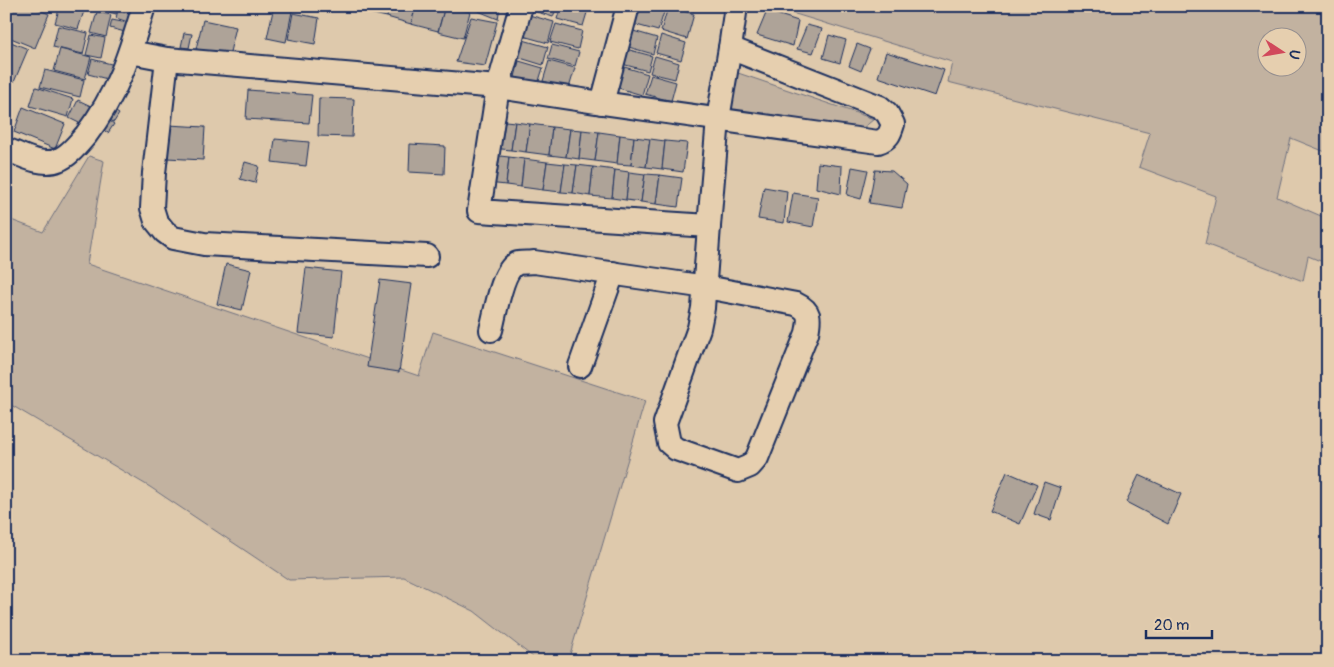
<svg xmlns="http://www.w3.org/2000/svg" width="1334" height="667" viewBox="0 0 1334 667" font-family="Pangolin,sans-serif">
<rect width="100%" height="100%" fill="#dec9ac"/>
<filter id="ink" filterUnits="userSpaceOnUse"><feTurbulence type="fractalNoise" baseFrequency=".02" numOctaves="2"/><feDisplacementMap in="SourceGraphic" scale="10" xChannelSelector="R" yChannelSelector="G"/><feConvolveMatrix kernelMatrix="1 2 1 2 8 2 1 2 1" color-interpolation-filters="sRGB"/></filter>
<g filter="url(#ink)">
<!-- green -->
<g fill="#c2b2a0" stroke="#6e707f" fill-rule="evenodd">
<path d="M792 6H1328V153L1291 138 1277 197 1328 219V264L1308 256 1303 281 1205 244 1216 196 1139 167 1150 133 948 82 952 62 792 13ZM1266 38H1296V68H1266Z"/>
<path d="M738 73 874 119 856 134 730 116Z"/>
<path d="M89 156 104 161 87 264 419 376 433 332 645 401 568 661H538L474 611 404 577 289 580 150 487 6 402V218L43 232Z"/>
</g>
<!-- building -->
<g fill="#aea398" stroke="#1b2f5e">
<path d="M8 6H31L49 14 35 48 6 36V11Z"/>
<path d="M38 6H51L49 11Z"/>
<path d="M60 6 85 8 78 29 55 23Z"/>
<path d="M88 6H118L116 14Z"/>
<path d="M274 6H293L286 42 267 38Z"/>
<path d="M342 6H366L364 12Z"/>
<path d="M366 6H390L387 17 364 12Z"/>
<path d="M390 6H416L411 24 387 17Z"/>
<path d="M416 6H445L438 31 411 24Z"/>
<path d="M445 6 470 12 463 38 438 32Z"/>
<path d="M466 6H500L498 19Z"/>
<path d="M529 6H557L553 17 528 9Z"/>
<path d="M561 6H589L583 26 557 19Z"/>
<path d="M638 6H654L665 9 658 31 633 24Z"/>
<path d="M679 6H695L694 11Z"/>
<path d="M668 7 694 14 687 39 661 31Z"/>
<path d="M118 10 130 13 128 22 116 18Z"/>
<path d="M767 11 798 21 793 46 757 35Z"/>
<path d="M97 12 111 15 106 37 91 33Z"/>
<path d="M293 13 319 18 315 44 288 39Z"/>
<path d="M529 15 554 22 548 43 523 36Z"/>
<path d="M471 17 497 22 485 66 456 62Z"/>
<path d="M112 20 127 23 125 32 110 28Z"/>
<path d="M203 20 236 27 229 56 196 49Z"/>
<path d="M556 24 582 31 578 49 550 42Z"/>
<path d="M807 25 822 29 813 53 797 49Z"/>
<path d="M58 26 88 33 83 54 53 47Z"/>
<path d="M630 30 657 38 653 54 625 46Z"/>
<path d="M184 33 192 34 189 48 181 47Z"/>
<path d="M91 35 105 38 101 58 86 55Z"/>
<path d="M661 35 686 43 681 60 656 53Z"/>
<path d="M829 35 846 40 840 63 823 58Z"/>
<path d="M6 40 28 49 14 82 6 79Z"/>
<path d="M523 40 548 47 543 65 517 57Z"/>
<path d="M857 44 870 49 861 71 849 66Z"/>
<path d="M552 45 579 52 575 66 548 59Z"/>
<path d="M60 49 91 57 85 79 54 71Z"/>
<path d="M626 49 652 56 648 71 622 64Z"/>
<path d="M886 52 944 70 935 96 878 77Z"/>
<path d="M655 56 679 63 675 79 650 73Z"/>
<path d="M92 59 115 65 111 80 88 74Z"/>
<path d="M519 61 543 68 538 84 515 77Z"/>
<path d="M549 61 575 68 569 88 543 81Z"/>
<path d="M621 66 648 74 642 95 615 87Z"/>
<path d="M45 70 84 80 80 97 40 87Z"/>
<path d="M651 75 676 82 671 101 645 94Z"/>
<path d="M6 80 12 82 6 95Z"/>
<path d="M36 87 73 99 68 117 30 106Z"/>
<path d="M248 90 312 95 309 123 246 119Z"/>
<path d="M319 98 354 99 352 137 318 136Z"/>
<path d="M78 100 93 107 83 125 69 118Z"/>
<path d="M23 107 65 124 55 149 14 132Z"/>
<path d="M111 109 119 114 114 122 105 118Z"/>
<path d="M107 119 114 124 108 133 100 128Z"/>
<path d="M496 120 515 122 511 150 493 148Z"/>
<path d="M515 122 530 124 526 152 511 150Z"/>
<path d="M530 124 552 127 549 155 526 152Z"/>
<path d="M168 125 205 127 203 160 167 158Z"/>
<path d="M552 127 570 129 566 157 549 155Z"/>
<path d="M570 129 582 130 579 159 566 157Z"/>
<path d="M582 130 599 132 595 161 579 159Z"/>
<path d="M599 132 620 135 617 164 595 161Z"/>
<path d="M620 135 634 137 631 165 617 164Z"/>
<path d="M634 137 650 139 646 167 631 165Z"/>
<path d="M275 139 309 142 306 166 272 162Z"/>
<path d="M650 139 665 141 662 169 646 167Z"/>
<path d="M665 141 687 143 683 172 662 169Z"/>
<path d="M410 144 445 146 444 174 409 172Z"/>
<path d="M491 155 509 157 506 185 488 183Z"/>
<path d="M509 157 524 159 521 187 506 185Z"/>
<path d="M524 159 547 162 543 190 521 187Z"/>
<path d="M245 162 259 166 255 183 240 179Z"/>
<path d="M547 162 565 164 561 192 543 190Z"/>
<path d="M818 163 842 166 841 194 816 188Z"/>
<path d="M565 164 577 165 573 193 561 192Z"/>
<path d="M577 165 593 167 590 196 573 193Z"/>
<path d="M593 167 615 170 612 198 590 196Z"/>
<path d="M852 167 868 170 861 199 847 195Z"/>
<path d="M615 170 629 172 626 200 612 198Z"/>
<path d="M875 170 892 171 907 184 902 208 869 203Z"/>
<path d="M629 172 645 174 641 202 626 200Z"/>
<path d="M645 174 660 175 656 204 641 202Z"/>
<path d="M660 175 682 178 678 207 656 204Z"/>
<path d="M764 187 787 191 784 223 758 219Z"/>
<path d="M793 193 818 197 813 227 788 222Z"/>
<path d="M226 264 251 270 242 310 217 304Z"/>
<path d="M306 268 341 272 334 337 298 333Z"/>
<path d="M380 280 412 284 399 372 367 367Z"/>
<path d="M1007 472 1037 485 1020 524 990 511Z"/>
<path d="M1139 475 1181 494 1168 524 1126 502Z"/>
<path d="M1044 482 1061 488 1051 520 1034 514Z"/>
</g>
<g fill="none" stroke-linecap="round" stroke-linejoin="round">
<defs>
<g id="street">
<path d="M130 52 167 59 498 87 602 103 878 142C888 139 890 134 893 124L887 113 880 107 730 48"/>
<path d="M167 59 154 173 152 208 156 221 165 232 173 238 204 244 427 256"/>
<path d="M602 103 628 6"/>
<path d="M6 149C21 155 42 167 58 160 69 156 78 144 86 135 118 93 129 56 144 6"/>
<path d="M709 226 718 119 730 48 736 6"/>
<path d="M491 330C495 315 502 268 518 263 523 262 529 263 534 262L706 287 796 304C811 311 810 318 807 333L757 458 750 466 738 471 676 449 669 443 665 423 699 328 703 308 709 226 479 211 498 87 521 6"/>
<path d="M580 366 613 273"/>
</g>
</defs>
<!-- street casing -->
<use href="#street" stroke="#1b2f5e" stroke-width="26"/>
<!-- street -->
<use href="#street" stroke="#e6cfaf" stroke-width="22"/>
</g>
</g>
<!-- margin -->
<rect width="1334" height="667" fill="none" stroke="#e6cfaf" stroke-width="25"/>
<rect x="12" y="12" width="1309" height="642" fill="none" stroke="#1b2f5e" stroke-width="2" filter="url(#ink)"/>
<!-- north arrow -->
<g transform="translate(1282 52) rotate(102)"><circle r="24" fill="#e6cfaf" stroke="#958f8f"/>
<path d="M0-4L9 19L0 12L-9 19Z" fill="#d1495b"/>
<text y="-8" font-size="14" font-weight="bold" text-anchor="middle" fill="#1b2f5e">U</text>
</g>
<!-- scale -->
<path d="M1146 630v8h66v-8" fill="none" stroke="#1b2f5e" stroke-width="2.5"/>
<text x="1154" y="630" font-size="15" fill="#1b2f5e" stroke="#e6cfaf" stroke-width="4" paint-order="stroke">20 m</text>
</svg>
